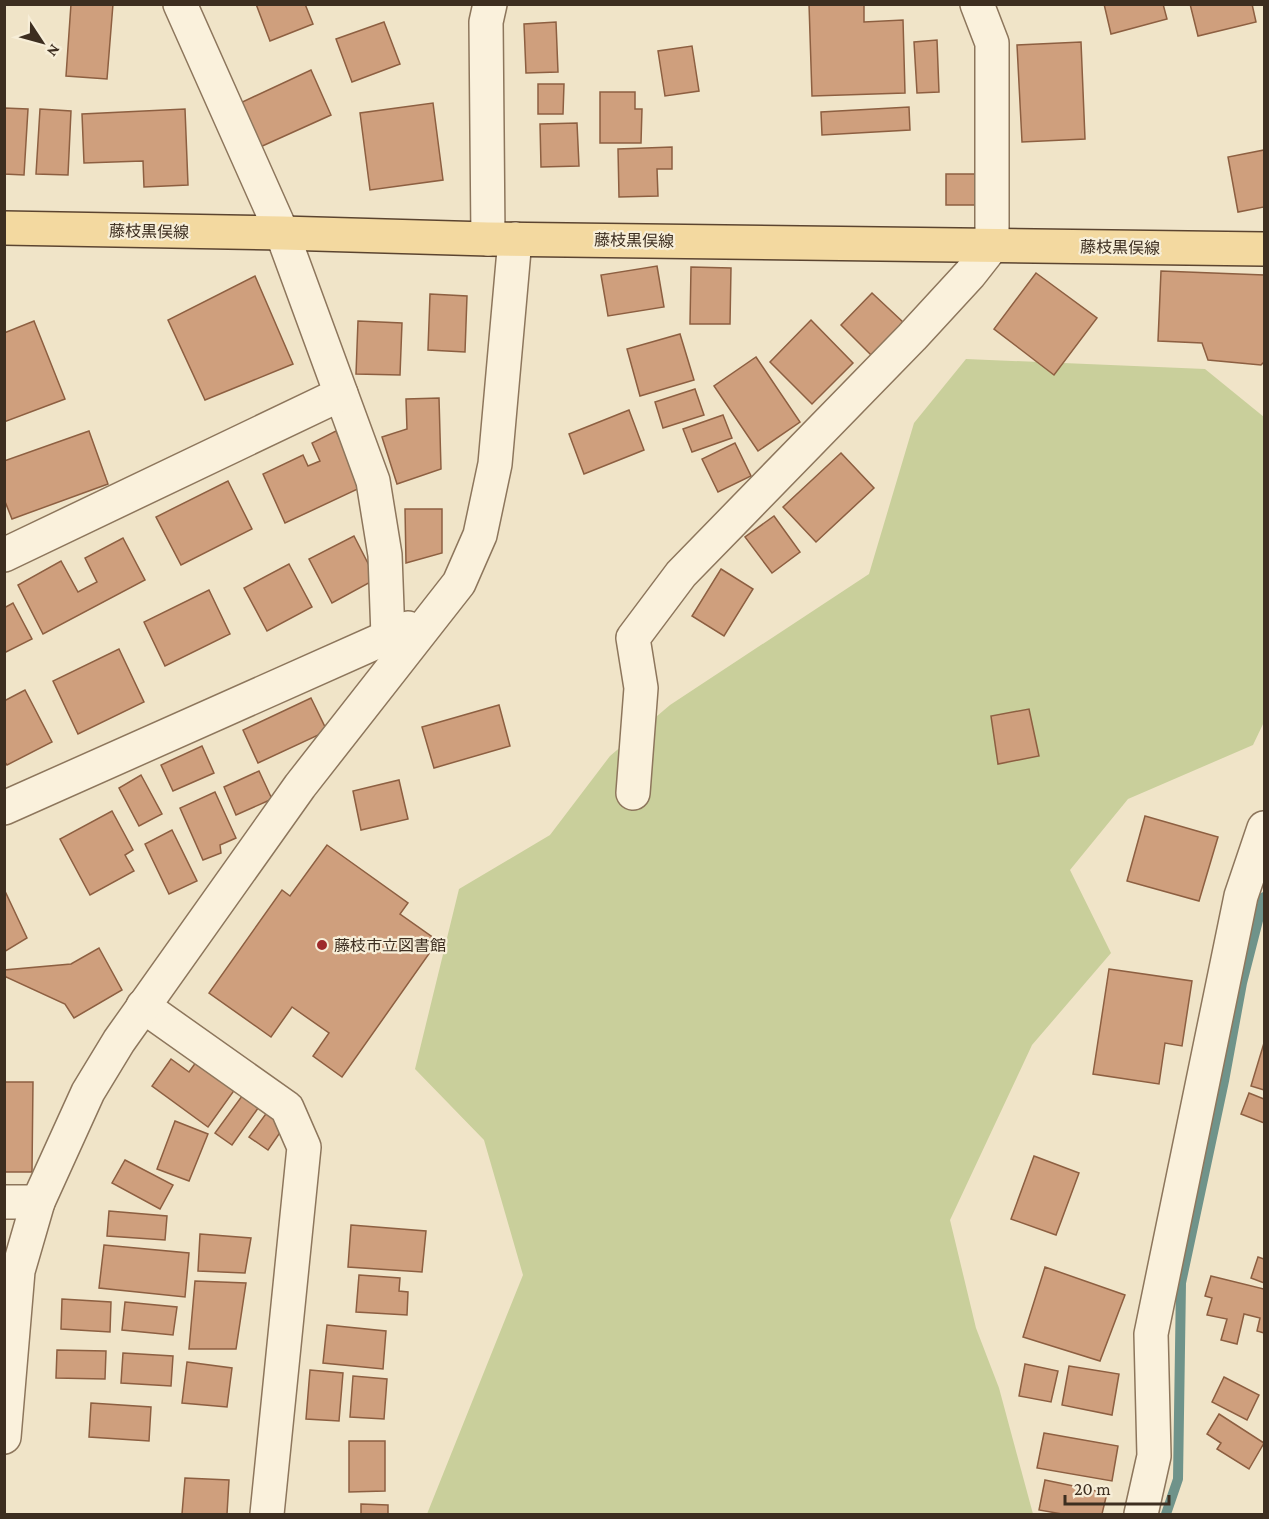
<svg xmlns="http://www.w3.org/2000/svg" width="1269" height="1519" viewBox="0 0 1269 1519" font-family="'Crimson Pro','Noto Sans JP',serif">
<rect width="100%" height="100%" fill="#f0e4c8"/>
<!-- green -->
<path fill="#c9cf9b" d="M966 359 1205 369 1264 417V722L1253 745 1128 799 1070 870 1111 953 1032 1045 950 1220 976 1328 999 1388 1033 1514H427L523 1275 484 1140 415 1069 459 889 550 835 610 756 670 705 869 574 914 423Z"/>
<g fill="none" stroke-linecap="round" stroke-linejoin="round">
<!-- stream -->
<path stroke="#6f938a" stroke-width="10" d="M1166 1514 1178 1479 1181 1283 1224 1081 1242 983 1264 897"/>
</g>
<!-- building -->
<g fill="#cf9f7d" stroke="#8d5f41" stroke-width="1.5">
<path d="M71 4H113L107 79 66 76Z"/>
<path d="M256 4H305L313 24 270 41Z"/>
<path d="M809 4H864V22L903 20 905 93 812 96Z"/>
<path d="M1104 4H1163L1167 19 1111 34Z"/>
<path d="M1190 4H1252L1256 22 1198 36Z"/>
<path d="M384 22 400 64 352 82 336 39Z"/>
<path d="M556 22 558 72 526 73 524 24Z"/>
<path d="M937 40 939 92 917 93 914 42Z"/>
<path d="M1081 42 1085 139 1022 142 1017 45Z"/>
<path d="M692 46 699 91 665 96 658 51Z"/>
<path d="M311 70 331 115 258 148 238 104Z"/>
<path d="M538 84H564L563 114H538Z"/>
<path d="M600 92H635V109H642L641 143H600Z"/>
<path d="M433 103 443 180 370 190 360 113Z"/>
<path d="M909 107 910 130 822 135 821 112Z"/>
<path d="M4 108 28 109 24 175 4 174Z"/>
<path d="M40 109 71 111 68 175 36 174Z"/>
<path d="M185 109 188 185 144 187 143 161 84 163 82 114Z"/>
<path d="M577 123 579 166 541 167 540 124Z"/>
<path d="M672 147V169H657L658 196 619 197 618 149Z"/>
<path d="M1264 150V207L1238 212 1228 157Z"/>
<rect x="946" y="174" width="35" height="31"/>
<path d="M657 266 664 307 608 316 601 275Z"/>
<path d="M691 267 731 268 730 324H690Z"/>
<path d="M1161 271 1264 275V362L1261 365 1208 360 1202 343 1158 341Z"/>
<path d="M1036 273 1097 318 1054 375 994 329Z"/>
<path d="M255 276 293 364 205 400 168 320Z"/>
<path d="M872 293 904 323 872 356 841 325Z"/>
<path d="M430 294 467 296 465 352 428 350Z"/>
<path d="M811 320 853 363 812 404 770 362Z"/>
<path d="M34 321 65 399 4 422V333Z"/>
<path d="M358 321 402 323 400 375 356 374Z"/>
<path d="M680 334 694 380 640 396 627 349Z"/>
<path d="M756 357 800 422 758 451 714 386Z"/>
<path d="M695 389 704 415 663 428 655 402Z"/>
<path d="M439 398 441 469 397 484 382 437 407 429 406 399Z"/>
<path d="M629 410 644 450 584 474 569 434Z"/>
<path d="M723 415 732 438 692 452 683 429Z"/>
<path d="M89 431 108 484 12 519 4 499V461Z"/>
<path d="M336 431 362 487 285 523 263 474 303 455 308 466 320 461 312 443Z"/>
<path d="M735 443 751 476 718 492 702 459Z"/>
<path d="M841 453 874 488 816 542 783 507Z"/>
<path d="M228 481 252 529 181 565 156 517Z"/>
<path d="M405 509H442V553L406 563Z"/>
<path d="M774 516 800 552 772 573 745 537Z"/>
<path d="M354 536 376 579 332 603 309 559Z"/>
<path d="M123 538 145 580 43 634 18 585 61 561 78 592 97 582 85 558Z"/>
<path d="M289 564 312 607 267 631 244 588Z"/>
<path d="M721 569 753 589 724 636 692 616Z"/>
<path d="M209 590 230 634 165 666 144 622Z"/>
<path d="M13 603 32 639 4 653V608Z"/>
<path d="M119 649 144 702 78 734 53 681Z"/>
<path d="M25 690 52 742 7 765 4 761V701Z"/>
<path d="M311 698 327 731 258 763 243 730Z"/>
<path d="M499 705 510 746 434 768 422 727Z"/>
<path d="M1029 709 1039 756 998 764 991 716Z"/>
<path d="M202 746 214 773 173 791 161 765Z"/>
<path d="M259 771 272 799 236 815 224 787Z"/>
<path d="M141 775 162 814 139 826 119 788Z"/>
<path d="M399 780 408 819 361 830 353 791Z"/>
<path d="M215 792 236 838 220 845 221 853 203 860 180 808Z"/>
<path d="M112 811 133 850 125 855 134 871 90 895 60 839Z"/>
<path d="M1145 816 1218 837 1199 901 1127 881Z"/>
<path d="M172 830 197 881 169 894 145 844Z"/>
<path d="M327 845 408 903 400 914 438 941 342 1077 313 1056 329 1033 292 1007 271 1037 209 993 282 890 290 896Z"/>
<path d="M4 889 27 938 4 952Z"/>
<path d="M99 948 122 990 74 1018 65 1004 6 977 4 973V970L71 964Z"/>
<path d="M1109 969 1192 981 1182 1046 1165 1043 1159 1084 1093 1074Z"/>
<path d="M1264 1043V1090L1251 1086Z"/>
<path d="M199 1058 238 1085 208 1127 152 1086 171 1059 189 1072Z"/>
<path d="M4 1082H33L32 1172H4Z"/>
<path d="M245 1092 261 1104 232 1145 215 1133Z"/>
<path d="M1249 1093 1264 1099V1123L1241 1114Z"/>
<path d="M268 1111 286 1124 268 1150 249 1137Z"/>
<path d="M175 1121 208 1134 189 1181 157 1169Z"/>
<path d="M1034 1156 1079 1173 1056 1235 1011 1219Z"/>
<path d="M125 1160 173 1185 160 1209 112 1183Z"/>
<path d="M109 1211 167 1216 165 1240 107 1236Z"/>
<path d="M351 1225 426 1231 422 1272 348 1267Z"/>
<path d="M200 1234 251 1238 245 1273 198 1271Z"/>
<path d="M104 1245 189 1253 185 1297 99 1288Z"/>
<path d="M1258 1257 1264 1259V1283L1251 1278Z"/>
<path d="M1045 1267 1125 1295 1100 1361 1023 1337Z"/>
<path d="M359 1275 400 1278 399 1291 408 1292 407 1315 356 1312Z"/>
<path d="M1211 1276 1264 1289V1333L1257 1331 1260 1318 1244 1314 1237 1344 1221 1340 1227 1319 1207 1315 1212 1298 1205 1296Z"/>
<path d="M195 1281 246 1283 236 1349H189Z"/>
<path d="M62 1299 111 1302 110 1332 61 1329Z"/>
<path d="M125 1302 177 1307 173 1335 122 1330Z"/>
<path d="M327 1325 386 1331 383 1369 323 1363Z"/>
<path d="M57 1350 106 1351 105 1379 56 1378Z"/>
<path d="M123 1353 173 1356 171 1386 121 1383Z"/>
<path d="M187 1362 232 1368 227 1407 182 1403Z"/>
<path d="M1025 1364 1058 1371 1051 1402 1019 1396Z"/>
<path d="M1069 1366 1119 1374 1112 1415 1062 1405Z"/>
<path d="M310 1370 343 1373 339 1421 306 1419Z"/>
<path d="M353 1376 387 1379 384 1419 350 1417Z"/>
<path d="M1224 1377 1259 1395 1247 1420 1212 1402Z"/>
<path d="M91 1403 151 1407 149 1441 89 1437Z"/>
<path d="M1219 1414 1264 1443 1249 1469 1217 1449 1221 1443 1207 1434Z"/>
<path d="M1044 1433 1118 1446 1112 1481 1037 1468Z"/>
<path d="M349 1441H385V1491L349 1492Z"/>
<path d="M185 1478 229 1480 227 1514H182Z"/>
<path d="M1045 1480 1107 1493 1102 1514H1062L1039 1510Z"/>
<path d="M361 1504 388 1505V1514H361Z"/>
</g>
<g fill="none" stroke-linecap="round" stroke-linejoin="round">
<defs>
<g id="minor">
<path d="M180 4 282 233 373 481 385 555 388 636"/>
<path d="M488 239 486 22 490 4"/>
<path d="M4 555 341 394"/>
<path d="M633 793 641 688 633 638 681 574 912 337 970 274 992 246V43L977 4"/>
<path d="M4 808 408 628"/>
<path d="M143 1006 287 1108 304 1147 267 1514"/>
<path d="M4 1202H38"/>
<path d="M1141 1514 1154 1456 1151 1334 1241 896 1264 828"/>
</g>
<path id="tertiary" d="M4 1437 18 1271 38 1202 88 1092 119 1041 300 786 459 583 480 535 495 464 515 239"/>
<path id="primary" d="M4 228 282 233 488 239 1264 249"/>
</defs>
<!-- minor casing -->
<use href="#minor" stroke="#8d765c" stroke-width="36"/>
<!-- tertiary casing -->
<use href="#tertiary" stroke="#8d765c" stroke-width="36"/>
<!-- primary casing -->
<use href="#primary" stroke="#5b4430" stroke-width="36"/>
<!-- minor -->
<use href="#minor" stroke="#faf1dc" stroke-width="33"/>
<!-- tertiary -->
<use href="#tertiary" stroke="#faf1dc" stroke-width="33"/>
<!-- primary -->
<use href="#primary" stroke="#f3d9a0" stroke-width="33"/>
</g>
<!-- markers -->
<circle fill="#9e2a2b" stroke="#f7eed8" stroke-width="2" cx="322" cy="945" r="6"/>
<g text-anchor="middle" stroke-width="4.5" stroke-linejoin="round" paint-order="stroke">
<!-- street labels -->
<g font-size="16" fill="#3d2e20" stroke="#f7eed8">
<text transform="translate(149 231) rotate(1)" y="6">藤枝黒俣線</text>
<text transform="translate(634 240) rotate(1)" y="6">藤枝黒俣線</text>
<text transform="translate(1120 247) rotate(1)" y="6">藤枝黒俣線</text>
</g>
<!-- poi labels -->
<g font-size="16" fill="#3d2e20" stroke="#f7eed8" text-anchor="start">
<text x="334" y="951">藤枝市立図書館</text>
</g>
</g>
<!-- border -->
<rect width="1269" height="1519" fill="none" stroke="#3d2e20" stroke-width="12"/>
<!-- north arrow -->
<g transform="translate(42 42) rotate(126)" stroke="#f7eed8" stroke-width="4.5" paint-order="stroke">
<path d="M0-4.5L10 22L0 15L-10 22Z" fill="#3d2e20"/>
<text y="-9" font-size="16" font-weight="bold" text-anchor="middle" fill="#3d2e20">N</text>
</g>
<!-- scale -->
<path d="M1065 1495v9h104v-9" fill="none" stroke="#3d2e20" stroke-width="3"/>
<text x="1074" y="1495" font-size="18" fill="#3d2e20" stroke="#f7eed8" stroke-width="4.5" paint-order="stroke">20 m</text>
</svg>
